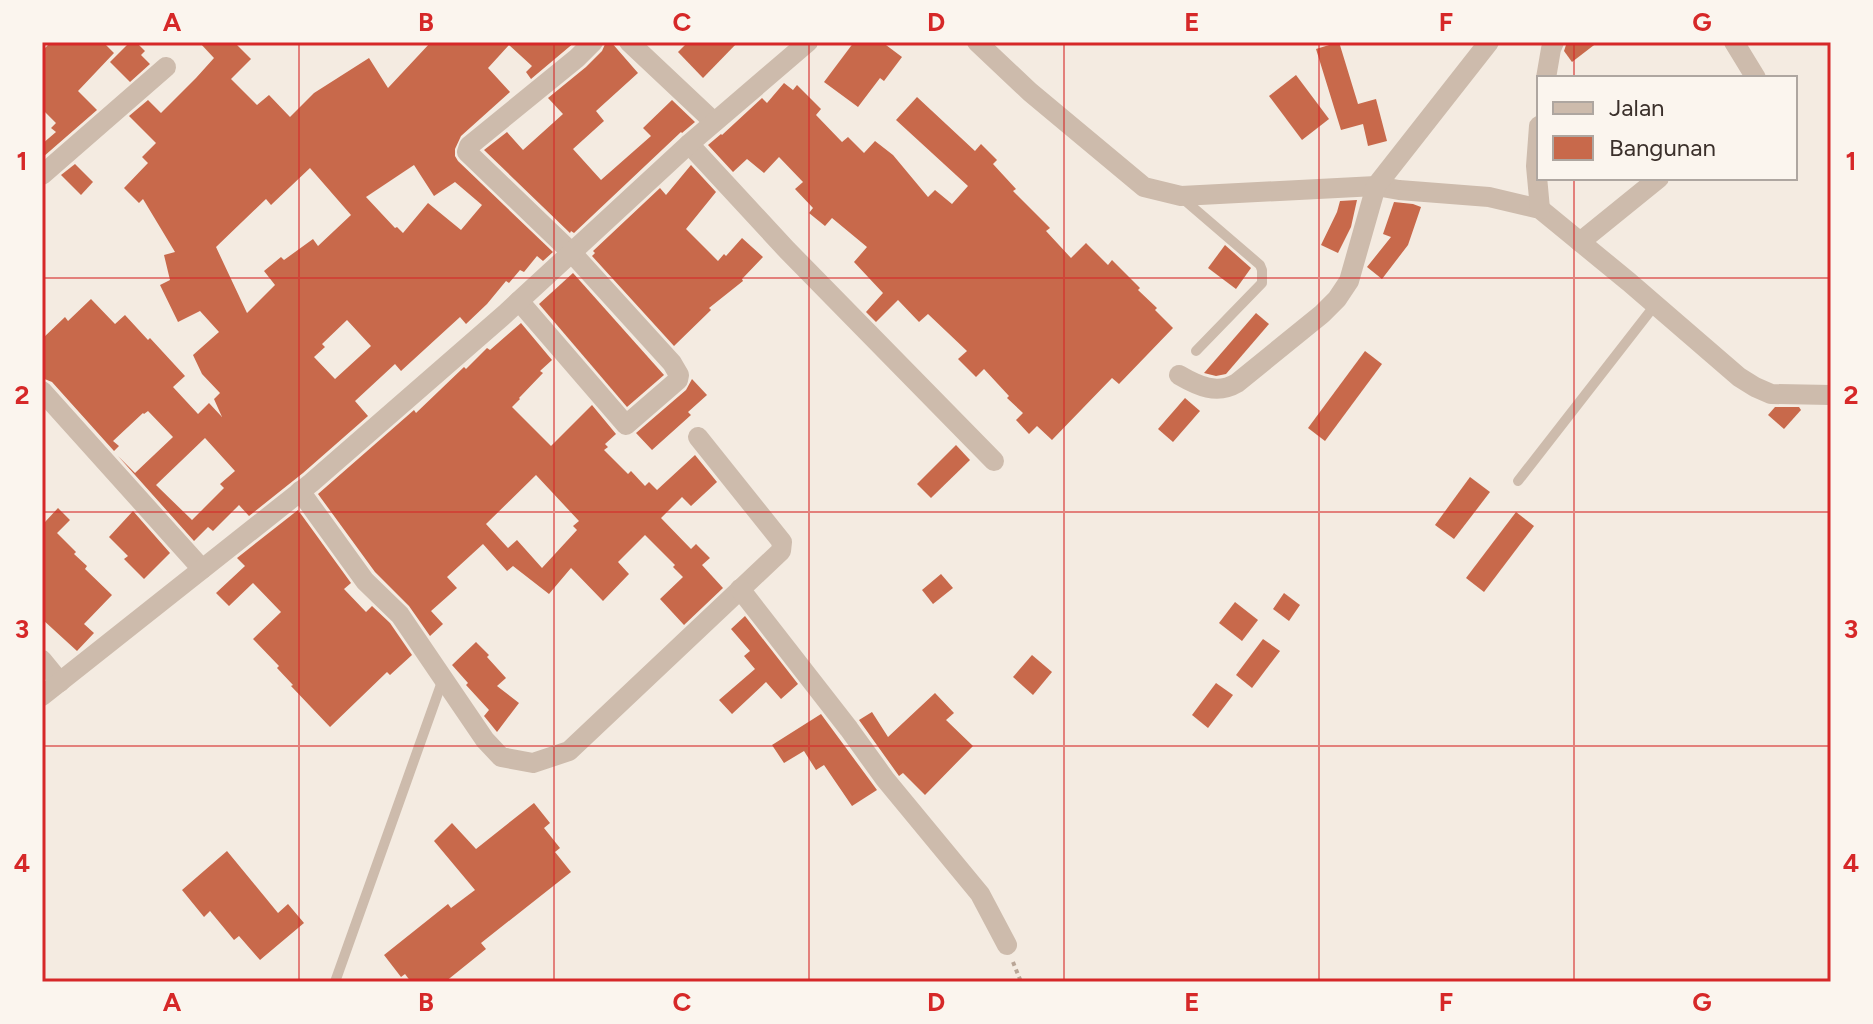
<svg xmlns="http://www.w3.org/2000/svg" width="1873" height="1024" viewBox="0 0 1873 1024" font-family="Figtree,sans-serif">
<rect width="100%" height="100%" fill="#f4ebe1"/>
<!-- building -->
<g fill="#c8694b" fill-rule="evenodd">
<path d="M51 42H103L114 53 78 91 97 110 43 157 42 144 56 132 51 128 56 123 42 109V51Z"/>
<path d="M130 42H136L145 51 141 55 150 64 130 82 110 62Z"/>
<path d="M199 42H234L251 59 231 79 257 105 269 95 290 117 314 93 369 58 388 88 431 42H575L531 79 526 72 532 66 509 45 488 68 510 92 461 136 455 149V156L458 161 553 252 543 261 537 256 524 272 520 270 509 283 506 281 487 304 466 324 460 317 401 371 395 364 355 401 368 416 303 473 249 516 239 505 213 531 208 527 194 541 118 456 135 473 173 437 148 411 144 414 143 413 113 441 119 446 114 451 52 382 42 378V339L65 317 68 321 91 299 115 324 125 315 148 340 150 338 185 376 173 387 198 414 209 403 222 417 214 399 220 393 202 374 193 355 219 332 200 311 178 322 160 285 170 280 164 255 175 252 143 199 139 203 124 188 148 163 142 157 156 143 129 116 148 100 161 113 196 78 214 58ZM414 165 434 196 455 182 482 205 461 230 428 203 403 233 397 227 395 228 366 197ZM310 168 351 215 318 246 313 239 284 260 281 257 264 271 275 285 247 313 216 247 266 199 271 205ZM347 320 371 346 335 379 314 357 325 347 322 344ZM205 438 235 471 220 484 224 488 192 520 156 485Z"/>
<path d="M606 42H611L638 73 596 111 604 121 573 149 601 180 651 136 643 128 672 100 695 122 682 133 681 132 574 233 571 231 570 233 484 150 507 132 523 150 563 114 548 98 586 67 602 51Z"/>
<path d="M688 42H738L703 78 678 52Z"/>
<path d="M854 42H882L902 57 884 81 880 78 858 107 824 82Z"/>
<path d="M1339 42 1358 104 1376 99 1387 141 1368 146 1363 124 1341 130 1316 49Z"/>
<path d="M1567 42H1598L1572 62 1564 51Z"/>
<path d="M1296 75 1329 119 1302 140 1269 96Z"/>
<path d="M784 83 793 90 797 85 821 109 816 115 842 142 848 137 864 153 875 141 893 155 928 197 935 190 952 204 968 186 896 120 917 97 975 151 981 144 997 160 993 164 1016 189 1013 191 1050 228 1046 231 1071 258 1086 243 1108 265 1112 260 1140 288 1138 290 1157 308 1155 310 1173 328 1119 384 1112 378 1052 440 1037 426 1029 434 1016 420 1023 413 1007 398 1009 396 984 369 976 377 958 359 967 351 928 314 919 322 898 300 876 322 866 312 883 293 854 262 867 247 832 218 825 226 809 213 813 208 795 189 803 182 779 157 764 173 747 159 733 172 708 145 721 134 722 135 762 98 767 103Z"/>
<path d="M75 164 93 182 81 195 61 175Z"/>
<path d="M691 165 716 192 686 229 718 261 724 254 726 256 742 238 763 257 742 279 743 281 709 308 711 310 674 346 592 256 595 253 593 251 660 188 666 195Z"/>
<path d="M1357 200 1351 227 1338 253 1321 245 1337 212 1340 201Z"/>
<path d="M1394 202 1413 204 1421 207 1408 245 1382 279 1367 267 1391 237 1383 234Z"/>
<path d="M1225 245 1251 268 1236 289 1208 268Z"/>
<path d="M573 273 664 375 627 407 539 304Z"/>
<path d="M1256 313 1269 324 1226 374 1216 376 1204 373Z"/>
<path d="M521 323 552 360 540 371 543 373 519 398 520 399 512 407 551 446 592 405 616 434 605 444 608 447 604 450 628 474 631 471 645 486 649 482 657 490 695 455 717 482 691 506 682 497 661 518 691 549 696 544 710 558 702 565 723 588 684 625 660 599 683 577 673 567 675 565 645 535 618 562 629 574 603 601 571 568 549 594 513 566 507 571 483 544 447 577 457 588 431 611 443 624 430 636 409 606 375 572 318 494 414 410 416 413 464 367 466 369 487 348 490 350ZM536 475 579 521 573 526 577 530 542 568 517 540 508 548 486 524Z"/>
<path d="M1365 351 1382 364 1325 441 1308 428Z"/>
<path d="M692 379 707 395 688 412 691 415 652 450 636 433 686 390Z"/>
<path d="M1185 398 1200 411 1173 442 1158 429Z"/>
<path d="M1775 407H1799L1801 410 1784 429 1768 415Z"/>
<path d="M956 445 970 460 931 498 917 484Z"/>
<path d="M1470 477 1490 492 1454 539 1435 525Z"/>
<path d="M58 508 70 520 57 533 76 552 74 554 87 566 85 569 112 595 84 624 94 633 77 651 42 619V519L45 522Z"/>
<path d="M298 510 351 583 344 589 366 612 372 606 390 623 412 655 390 675 387 672 330 727 291 686 293 685 277 668 279 666 253 639 281 612 253 583 229 606 216 593 245 566 237 558Z"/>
<path d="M133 511 170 553 144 579 124 559 128 556 109 537Z"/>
<path d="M1516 512 1534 526 1484 592 1466 578Z"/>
<path d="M941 574 953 588 933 604 922 590Z"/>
<path d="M1284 593 1300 605 1289 621 1273 609Z"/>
<path d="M1235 602 1258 620 1242 641 1219 623Z"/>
<path d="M745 616 798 684 781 699 766 682 732 714 719 700 755 669 744 656 750 651 731 629Z"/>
<path d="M1263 639 1280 651 1252 688 1236 675Z"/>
<path d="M476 642 489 655 487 657 506 678 497 686 519 703 497 732 484 716 489 710 466 685 468 683 452 665Z"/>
<path d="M1032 655 1052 672 1033 695 1013 677Z"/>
<path d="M1216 683 1233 695 1208 728 1192 715Z"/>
<path d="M935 693 954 713 946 720 973 746 925 795 903 773 899 776 859 720 872 712 888 737Z"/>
<path d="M821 714 877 790 852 806 824 765 816 770 804 751 784 763 772 745Z"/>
<path d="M534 803 550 823 544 828 560 848 555 852 571 872 481 943 486 949 445 982H411L405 974 401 977 384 955 448 904 451 908 475 890 434 841 452 823 476 849Z"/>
<path d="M227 851 278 913 288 904 304 923 260 960 239 936 234 940 210 911 204 917 182 890Z"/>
</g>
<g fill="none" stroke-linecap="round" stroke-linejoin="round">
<!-- path -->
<path stroke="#b9a596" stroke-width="4" stroke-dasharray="4 4" stroke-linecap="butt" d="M1013 962 1021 982"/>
<!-- lane -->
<g stroke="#cdbbac" stroke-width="10">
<path d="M1182 198 1260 265 1262 270V283L1196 351"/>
<path d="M1518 481 1655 305"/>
<path d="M335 982 443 679"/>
</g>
<!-- street -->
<g stroke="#cdbbac" stroke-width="20">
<path d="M629 42 714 122"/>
<path d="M977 42 1030 92 1144 187 1181 196 1376 186 1399 190 1489 197 1540 209 1629 282 1739 377 1755 387 1771 394 1831 395"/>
<path d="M1734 42 1756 78"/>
<path d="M1546 78 1551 49 1554 42"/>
<path d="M1539 126 1536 166 1540 209"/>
<path d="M689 144 787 250 994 461"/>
<path d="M42 175 166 67"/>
<path d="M1580 242 1659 178"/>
<path d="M519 301 626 425 678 380 679 375 672 363 572 253 467 152 469 146 577 58 593 42"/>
<path d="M1179 375C1198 386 1217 395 1237 383L1322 314 1337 299 1349 281 1376 186 1489 42"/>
<path d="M42 391 202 569"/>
<path d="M300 491 365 581 400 615 485 740 501 757 533 763 569 751 781 551 782 542 698 437"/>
<path d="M740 589 849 729 885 779 980 894 1007 945"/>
<path d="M42 660 60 682"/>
<path d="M42 696 311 483 505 314 689 144 808 42"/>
</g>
</g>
<!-- grid -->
<path fill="none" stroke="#d62828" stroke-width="2" stroke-opacity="0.55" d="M299 42V982M554 42V982M809 42V982M1064 42V982M1319 42V982M1574 42V78M1574 178V982M42 278H1831M42 512H1831M42 746H1831"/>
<!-- border -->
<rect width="1873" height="1024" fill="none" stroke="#fbf5ee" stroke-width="88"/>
<!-- legend -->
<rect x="1537" y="76" width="260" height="104" fill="#fbf5ee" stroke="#aea6a0" stroke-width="2"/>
<rect x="1553" y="102" width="40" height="12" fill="#cdbbac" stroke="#aea6a0" stroke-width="2"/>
<text x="1609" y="116" font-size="24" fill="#3b302b">Jalan</text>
<rect x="1553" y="136" width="40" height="24" fill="#c8694b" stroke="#aea6a0" stroke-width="2"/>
<text x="1609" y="156" font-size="24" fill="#3b302b">Bangunan</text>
<rect x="44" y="44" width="1785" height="936" fill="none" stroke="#d62828" stroke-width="3"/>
<g font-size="26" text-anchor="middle" font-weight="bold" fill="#d62828">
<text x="172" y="31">A</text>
<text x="426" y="31">B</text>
<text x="682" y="31">C</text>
<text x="936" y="31">D</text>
<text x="1192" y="31">E</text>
<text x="1446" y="31">F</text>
<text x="1702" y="31">G</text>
<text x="22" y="170">1</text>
<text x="1851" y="170">1</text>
<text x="22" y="404">2</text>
<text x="1851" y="404">2</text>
<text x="22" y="638">3</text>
<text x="1851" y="638">3</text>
<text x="22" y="872">4</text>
<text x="1851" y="872">4</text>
<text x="172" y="1011">A</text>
<text x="426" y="1011">B</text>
<text x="682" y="1011">C</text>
<text x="936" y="1011">D</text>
<text x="1192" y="1011">E</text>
<text x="1446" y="1011">F</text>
<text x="1702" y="1011">G</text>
</g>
</svg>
